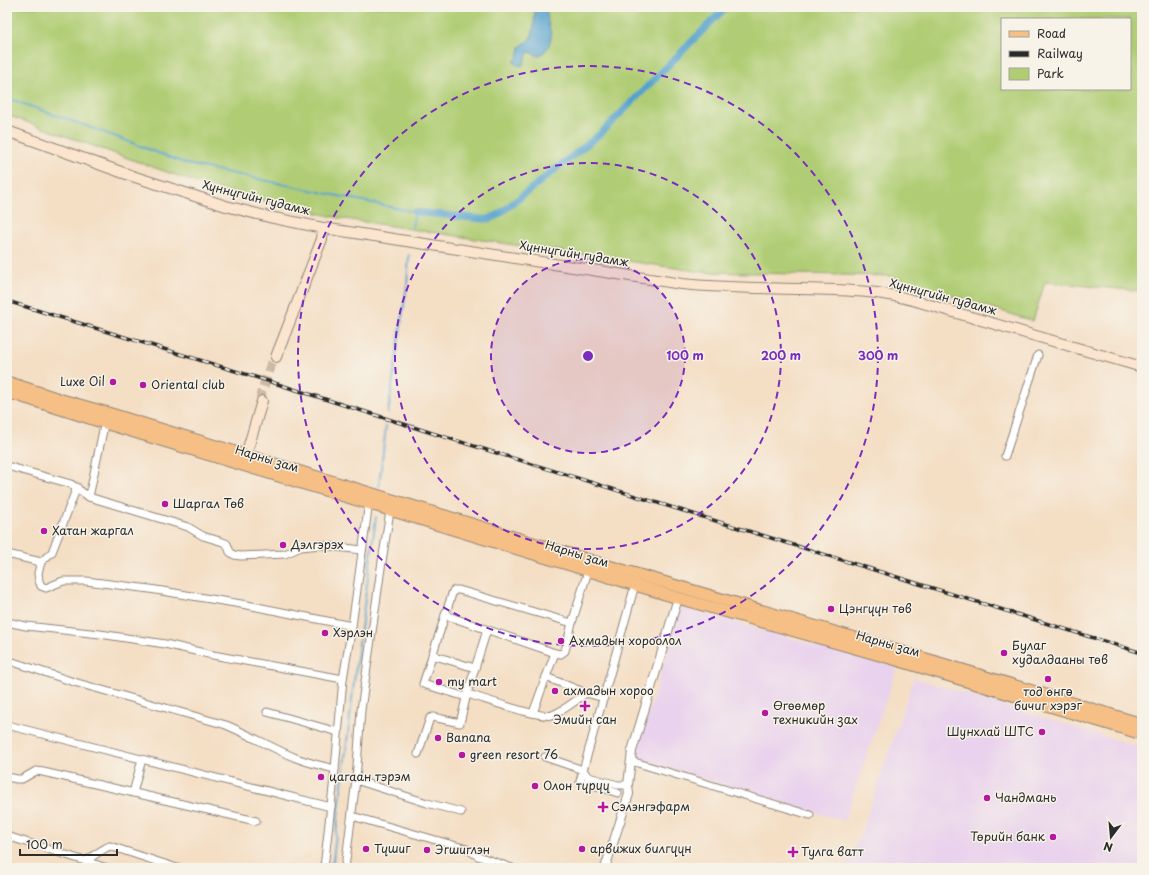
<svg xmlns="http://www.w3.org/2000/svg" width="1149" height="875" viewBox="0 0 1149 875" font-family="'Playpen Sans',sans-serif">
<rect width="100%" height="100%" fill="#f7f3e8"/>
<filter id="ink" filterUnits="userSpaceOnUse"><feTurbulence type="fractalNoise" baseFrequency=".025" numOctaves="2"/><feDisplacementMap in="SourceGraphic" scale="8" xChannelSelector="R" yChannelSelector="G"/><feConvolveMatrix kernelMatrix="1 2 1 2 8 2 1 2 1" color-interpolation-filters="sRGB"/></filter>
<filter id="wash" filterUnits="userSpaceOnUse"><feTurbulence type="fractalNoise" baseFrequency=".012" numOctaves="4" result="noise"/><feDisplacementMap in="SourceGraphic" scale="16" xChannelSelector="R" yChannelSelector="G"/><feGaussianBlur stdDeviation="0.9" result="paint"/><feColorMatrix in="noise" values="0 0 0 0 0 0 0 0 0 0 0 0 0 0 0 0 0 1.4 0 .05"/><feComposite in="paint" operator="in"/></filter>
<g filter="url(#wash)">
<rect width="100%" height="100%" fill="#f4dec4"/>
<!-- built -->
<g fill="#e9d2ed">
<path d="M681 607 897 668 844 821 635 758Z"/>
<path d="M914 678 1142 748V868H844L859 839Z"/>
</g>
<!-- green -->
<path fill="#b0cd74" stroke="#6e7c50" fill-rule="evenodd" d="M7 7H1142V291L1045 282 1033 321 890 276 704 272 515 245 339 218 266 201 203 185 7 115ZM1002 19H1130V89H1002Z"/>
<!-- water -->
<path fill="#54a2cd" stroke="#40667c" d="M527 7C531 7 538 6 543 8 549 12 547 16 548 22 549 27 551 31 551 35 552 43 546 53 538 56L530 52 528 53 523 65 520 66 515 64 514 61 518 57 520 47 530 39V37H532L535 13 533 10Z"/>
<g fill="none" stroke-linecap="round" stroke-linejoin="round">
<!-- stream -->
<g stroke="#54a2cd" stroke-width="2">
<path d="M7 98 106 133 187 164 415 212 412 227"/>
<path d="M388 413 407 285 409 255"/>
<path d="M379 486 386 426"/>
<path d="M332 868 356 666 376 517"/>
</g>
<!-- canal -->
<path stroke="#54a2cd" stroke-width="7" d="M415 212 482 219H489L498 215 600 134 625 109 726 7"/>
</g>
</g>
<g filter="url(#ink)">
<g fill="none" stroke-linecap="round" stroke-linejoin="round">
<!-- secondary-tunnel -->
<path stroke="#ccbaa5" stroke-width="10" stroke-dasharray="10 5" stroke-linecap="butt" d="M262 401 261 394 270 367 276 357"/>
<defs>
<g id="minor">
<path d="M1005 456 1038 355"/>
<path d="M7 466 71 484 89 497 105 421"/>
<path d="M77 487 52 552 41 562 38 573 39 581 41 586 46 588 63 581H86L150 589 247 605 352 626"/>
<path d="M89 497 188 527 203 536 223 542 227 544 230 552 234 555 241 556 285 554 301 547 320 545 362 550"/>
<path d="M7 554 41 562"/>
<path d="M588 571 572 623 565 651 561 654 555 653 546 677 586 693 604 698"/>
<path d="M445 615 555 653"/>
<path d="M7 622 26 626 100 634 165 644 213 655 343 679"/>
<path d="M432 655 475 668"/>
<path d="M7 660 74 682 226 725C250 735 272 748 296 758 309 763 322 766 335 769"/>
<path d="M467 694C483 698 539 719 552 715 561 712 577 700 586 693"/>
<path d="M466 697 423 684 453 591 455 590H459L572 623"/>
<path d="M267 712 338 732"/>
<path d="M533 713 546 677"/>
<path d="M7 725 331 807"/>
<path d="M418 754 430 718 433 717 460 723 467 694 487 630"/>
<path d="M545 757 583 770 588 777 618 785H628"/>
<path d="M631 761 810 815"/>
<path d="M7 777 17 779H22L36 771 43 772 256 821"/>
<path d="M356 780 427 803 461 812"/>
<path d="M133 793 142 759"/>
<path d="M618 793 580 781 635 585"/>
<path d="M352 816 467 849 478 856 512 868"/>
<path d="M7 836 107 868"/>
<path d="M85 861C91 858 105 847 110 846L177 868"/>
<path d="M324 868 335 769 343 679 352 626 368 509 370 501"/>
<path d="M345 868 356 780 361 710 381 568 390 511"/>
</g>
<path id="tertiary" d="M605 868 629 794 628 785 632 751 678 598"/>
<g id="secondary">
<path d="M7 131 132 176 226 206 269 217 323 228 682 284C722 288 761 288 801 289 842 290 876 290 916 301L1142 367"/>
<path d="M276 357 322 239 323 228"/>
<path d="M244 462 262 401"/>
</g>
<g id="primary">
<path d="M7 382 62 400 108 413 612 567 903 652 1142 724"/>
<path d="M7 392 105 423 678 598 890 658 1142 734"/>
</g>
</defs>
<!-- minor casing -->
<use href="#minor" stroke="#908478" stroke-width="9"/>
<!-- tertiary casing -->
<use href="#tertiary" stroke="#908478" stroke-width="10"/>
<!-- secondary casing -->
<use href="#secondary" stroke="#908478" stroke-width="12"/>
<!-- primary casing -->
<use href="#primary" stroke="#908478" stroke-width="13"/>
<!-- minor -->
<use href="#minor" stroke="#fff" stroke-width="7"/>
<!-- tertiary -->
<use href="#tertiary" stroke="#fff" stroke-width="8"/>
<!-- secondary -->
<use href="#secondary" stroke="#fbe5cf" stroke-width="10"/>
<!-- primary -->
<use href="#primary" stroke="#f5bf86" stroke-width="11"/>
<defs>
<path id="rail" d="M7 301 268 381 432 433 1142 653"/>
</defs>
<!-- rail casing -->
<use href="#rail" stroke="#2b2b2b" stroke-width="3.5"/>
<!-- rail -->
<use href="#rail" stroke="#f7f3e8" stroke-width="2" stroke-dasharray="6" stroke-linecap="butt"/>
</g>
</g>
<!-- distance rings -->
<circle cx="588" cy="356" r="97" fill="#7b2cbf" fill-opacity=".12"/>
<g fill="none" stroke="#7b2cbf" stroke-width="2" stroke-dasharray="7 5">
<circle cx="588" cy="356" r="97"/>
<circle cx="588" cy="356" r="193"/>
<circle cx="588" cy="356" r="290"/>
</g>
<!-- markers -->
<g fill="#b5179e" stroke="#f7f3e8" stroke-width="1.5">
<circle cx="113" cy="382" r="4"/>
<circle cx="143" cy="385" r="4"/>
<circle cx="165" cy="504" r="4"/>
<circle cx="44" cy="531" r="4"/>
<circle cx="283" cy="545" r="4"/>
<circle cx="831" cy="609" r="4"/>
<circle cx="325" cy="633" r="4"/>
<circle cx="561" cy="641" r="4"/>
<circle cx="1004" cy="653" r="4"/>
<circle cx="1048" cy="679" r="4"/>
<circle cx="439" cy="682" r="4"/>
<circle cx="555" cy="691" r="4"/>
<path d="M583 700h4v4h4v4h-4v4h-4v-4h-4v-4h4z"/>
<circle cx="765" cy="713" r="4"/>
<circle cx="1042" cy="732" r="4"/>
<circle cx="438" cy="738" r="4"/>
<circle cx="462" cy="755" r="4"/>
<circle cx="321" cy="777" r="4"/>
<circle cx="535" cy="786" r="4"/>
<circle cx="987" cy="798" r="4"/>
<path d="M601 801h4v4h4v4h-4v4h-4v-4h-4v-4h4z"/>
<circle cx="1053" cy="837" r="4"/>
<circle cx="366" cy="849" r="4"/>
<circle cx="582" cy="849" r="4"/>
<circle cx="427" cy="850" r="4"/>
<path d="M791 846h4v4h4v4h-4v4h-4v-4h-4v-4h4z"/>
</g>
<g text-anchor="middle" stroke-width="3" stroke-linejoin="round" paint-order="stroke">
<!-- street labels -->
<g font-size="12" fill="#2b2b2b" stroke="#f7f3e8">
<text transform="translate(256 198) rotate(14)" y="4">Хүннүгийн гудамж</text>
<text transform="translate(574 254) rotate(9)" y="4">Хүннүгийн гудамж</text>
<text transform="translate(943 297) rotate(15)" y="4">Хүннүгийн гудамж</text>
<text transform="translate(267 459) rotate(17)" y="4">Нарны зам</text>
<text transform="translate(577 554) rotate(17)" y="4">Нарны зам</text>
<text transform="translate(888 644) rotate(16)" y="4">Нарны зам</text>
</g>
<!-- poi labels -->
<g font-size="12" fill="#2b2b2b" stroke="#f7f3e8" text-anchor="start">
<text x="105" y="386" text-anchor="end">Luxe Oil</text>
<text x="151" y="389">Oriental club</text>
<text x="173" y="508">Шаргал Төв</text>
<text x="52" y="535">Хатан жаргал</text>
<text x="291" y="549">Дэлгэрэх</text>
<text x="839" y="613">Цэнгүүн төв</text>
<text x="333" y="637">Хэрлэн</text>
<text x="569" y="645">Ахмадын хороолол</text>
<text x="1012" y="650">Булаг<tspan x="1012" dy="14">худалдааны төв</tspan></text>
<text x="447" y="686">my mart</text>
<text x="563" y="695">ахмадын хороо</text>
<text x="1048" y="696" text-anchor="middle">тод өнгө<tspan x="1048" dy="14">бичиг хэрэг</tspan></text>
<text x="773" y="710">Өгөөмөр<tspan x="773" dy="14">техникийн зах</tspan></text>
<text x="585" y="724" text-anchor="middle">Эмийн сан</text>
<text x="1034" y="736" text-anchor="end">Шунхлай ШТС</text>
<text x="446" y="742">Banana</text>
<text x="470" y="759">green resort 76</text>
<text x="329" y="781">цагаан тэрэм</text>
<text x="543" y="790">Олон түрүү</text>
<text x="995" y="802">Чандмань</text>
<text x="611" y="811">Сэлэнгэфарм</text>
<text x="1045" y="841" text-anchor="end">Төрийн банк</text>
<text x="374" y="853">Түшиг</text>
<text x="590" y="853">арвижих билгүүн</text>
<text x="435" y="854">Эгшиглэн</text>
<text x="801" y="856">Тулга ватт</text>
</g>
</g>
<circle cx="588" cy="356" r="6" fill="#7b2cbf" stroke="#f7f3e8" stroke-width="2"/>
<g font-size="12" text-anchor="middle" font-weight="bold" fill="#7b2cbf" stroke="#f7f3e8" stroke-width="3" stroke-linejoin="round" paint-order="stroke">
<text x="685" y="360">100 m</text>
<text x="781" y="360">200 m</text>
<text x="878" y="360">300 m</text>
</g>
<!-- margin -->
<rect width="1149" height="875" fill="none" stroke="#f7f3e8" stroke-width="24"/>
<!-- legend -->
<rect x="1001" y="18" width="130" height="72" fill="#f7f3e8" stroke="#a5a39c"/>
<rect x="1009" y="31" width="20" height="6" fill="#f5bf86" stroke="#a5a39c"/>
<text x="1037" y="38" font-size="12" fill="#2b2b2b">Road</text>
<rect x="1009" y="51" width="20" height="6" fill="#2b2b2b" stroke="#a5a39c"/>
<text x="1037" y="58" font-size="12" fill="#2b2b2b">Railway</text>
<rect x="1009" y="68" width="20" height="12" fill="#b0cd74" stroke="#a5a39c"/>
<text x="1037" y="78" font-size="12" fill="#2b2b2b">Park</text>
<!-- north arrow -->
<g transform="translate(1111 837) rotate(196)" stroke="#f7f3e8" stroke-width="3" paint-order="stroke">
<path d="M0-3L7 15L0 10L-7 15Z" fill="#2b2b2b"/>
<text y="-6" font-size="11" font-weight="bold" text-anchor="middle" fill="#2b2b2b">N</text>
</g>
<!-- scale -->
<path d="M20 849v6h97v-6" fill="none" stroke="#2b2b2b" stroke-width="2"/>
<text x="26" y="849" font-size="12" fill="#2b2b2b" stroke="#f7f3e8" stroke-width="3" paint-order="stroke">100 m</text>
</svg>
